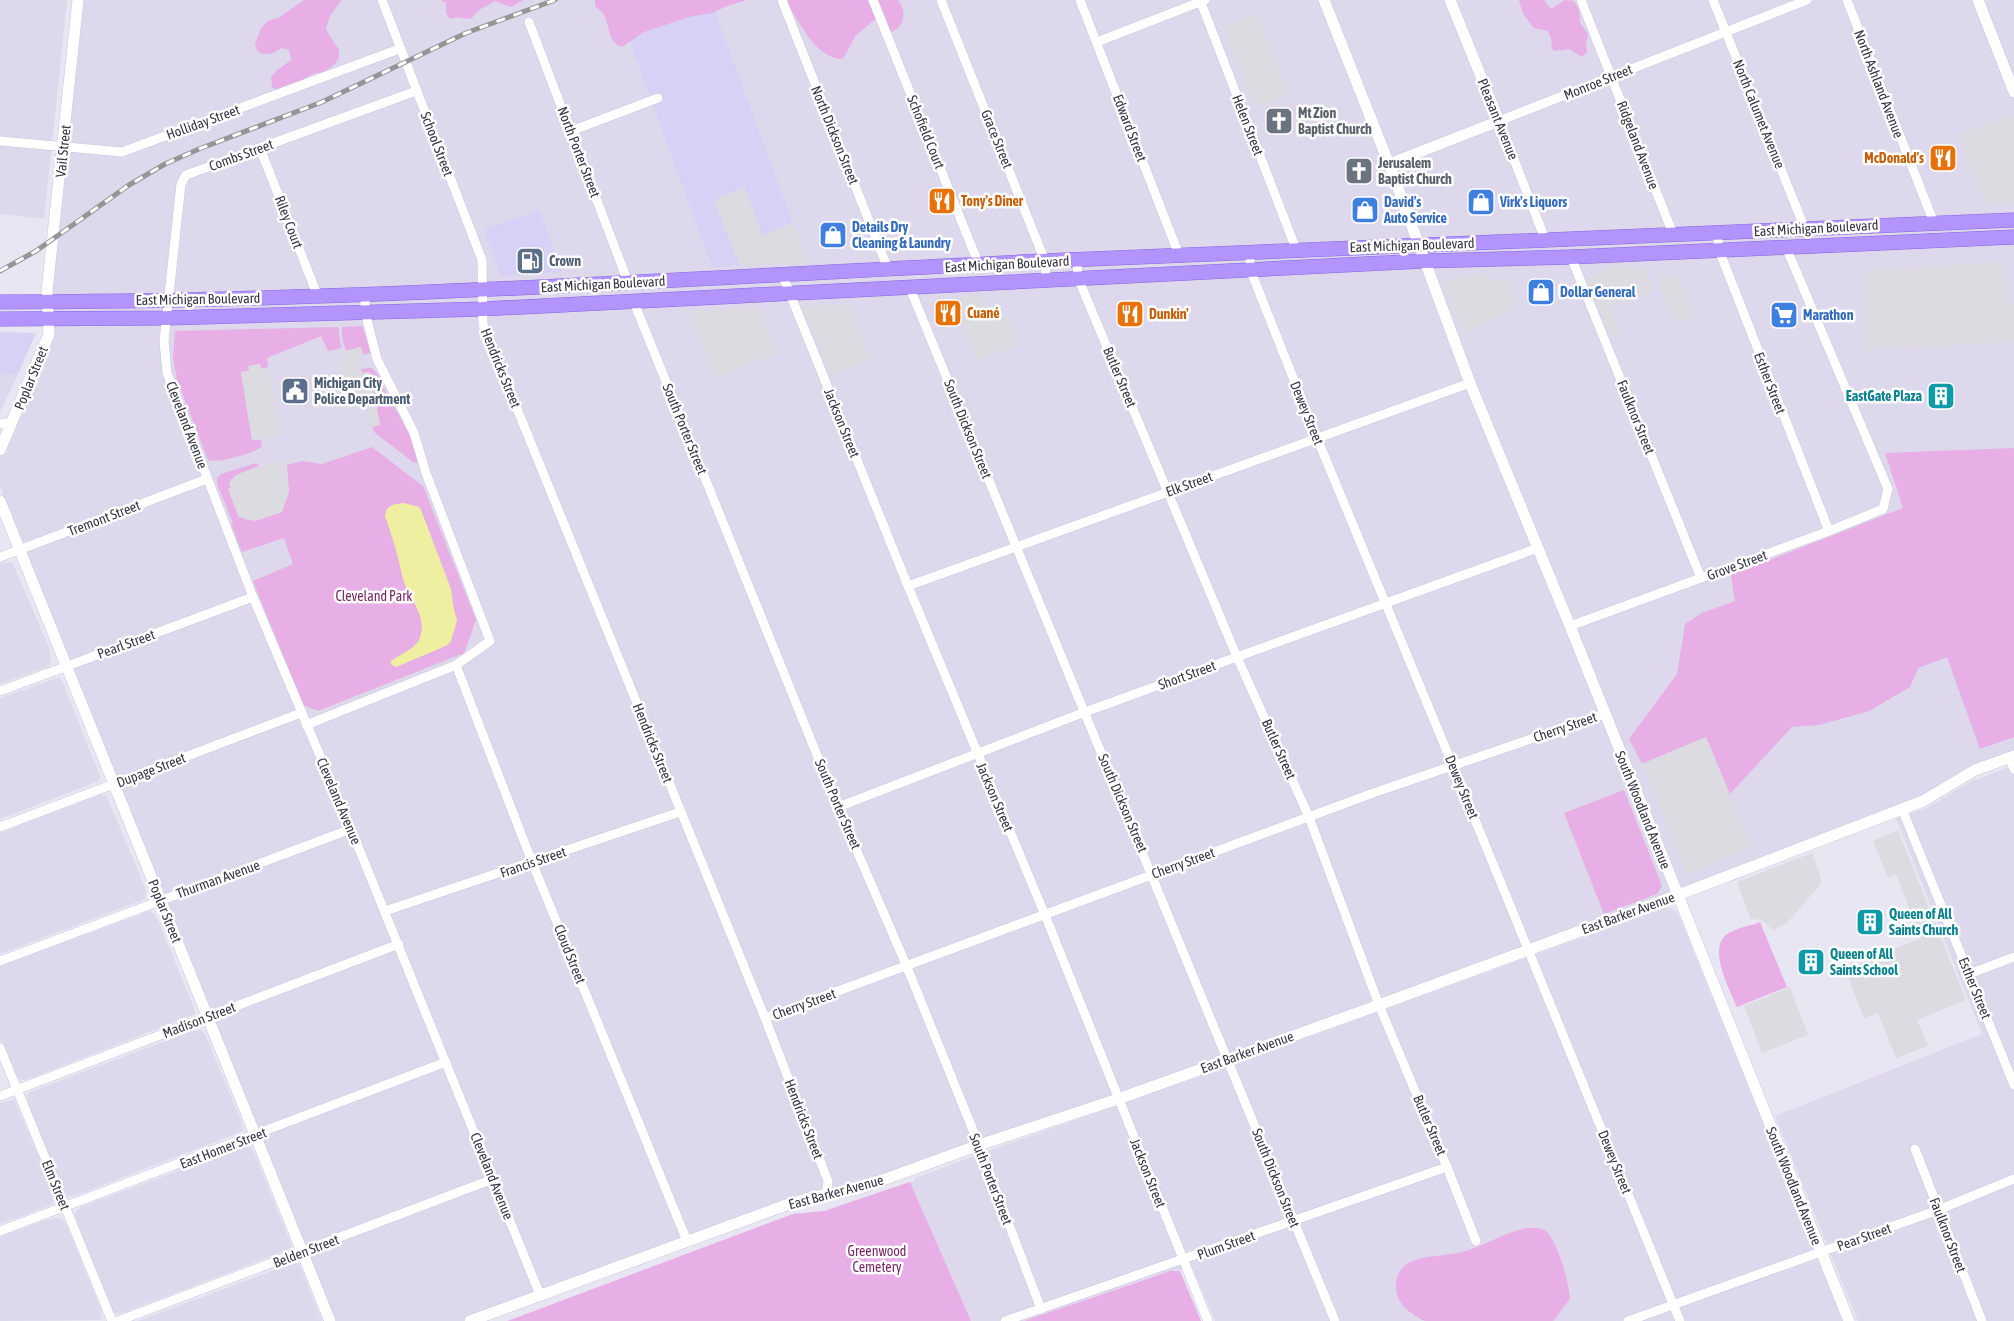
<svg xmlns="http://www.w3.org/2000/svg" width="2014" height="1321" viewBox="0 0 2014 1321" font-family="'Asap Condensed',sans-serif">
<rect width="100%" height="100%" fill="#e9e6f3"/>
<!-- residential -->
<g fill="#ddd8eb">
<path d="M0 0H67L44 219 0 214Z"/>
<path d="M78 0H2014V756L1902 809 1667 899 474 1321H330L0 486V447L48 319Z"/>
<path d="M0 374H18L0 412Z"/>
<path d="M12 562 49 647 51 662 47 667 0 684V563Z"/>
<path d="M58 678 62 680 100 777 99 781 0 819V698Z"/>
<path d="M2014 765V1321H1858L1775 1116 1982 1034 1896 818 1927 808 1970 782Z"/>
<path d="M99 795H105L107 797 146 890 145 899 0 954V833Z"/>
<path d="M1663 908H1672L1679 916 1843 1321H1215L1193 1269 1170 1271 1156 1275 1024 1321H971L910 1182H913L915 1178 996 1148 1255 1057Z"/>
<path d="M150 911 153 913 158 920 195 1011V1014L26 1080H21L17 1077 0 1037V966Z"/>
<path d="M201 1030 205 1034 242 1123 243 1131 79 1194 67 1197 29 1108 27 1096 30 1092 192 1031Z"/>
<path d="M14 1100 54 1192 55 1200 51 1205 0 1224V1103Z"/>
<path d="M245 1146H250L254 1152 292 1247 290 1249 122 1313H115L111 1309 74 1214 81 1207Z"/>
<path d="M56 1218 62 1219 67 1226 101 1310 102 1320 0 1321V1237L46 1220Z"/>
<path d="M296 1262 300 1266 322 1321H138Z"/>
</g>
<!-- commercial -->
<g fill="#d6d1f5">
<path d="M712 4 793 223 763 235 714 200 740 266 712 267 628 37Z"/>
<path d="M539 210 563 272 501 276 484 230Z"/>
<path d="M0 332 36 333 18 374 0 375Z"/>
</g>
<!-- green -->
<g fill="#e7afe5">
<path d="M304 0H342L331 14 326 27 328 33 339 50V57L336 63 324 72 313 74 285 89 278 90 272 87 271 77 275 72 291 60 289 50 282 48C272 54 267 57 257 51L255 44 261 28 268 21 280 17Z"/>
<path d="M441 0H524L511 7 495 1 479 10 472 18 466 19 459 17 450 19 446 13V3Z"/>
<path d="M595 0H747L727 6 712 13 689 17 644 32 622 47C606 41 611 27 604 15 602 12 598 9 595 6Z"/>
<path d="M787 0H898C907 11 905 25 892 32L878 17 856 35 844 57 841 59C813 55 803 26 787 4Z"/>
<path d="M1519 0H1544L1551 9 1565 0 1574 1 1579 10 1580 23 1588 34 1586 45 1587 52 1582 57 1569 49 1555 51 1552 49 1551 38 1548 31 1534 28 1523 14Z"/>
<path d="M362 326 371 353 363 355 361 347 346 351 342 338V327Z"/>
<path d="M338 327 341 348 328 351 321 336 267 358 268 367 261 369 260 364 249 366V371L241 372 252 440H261L262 446C256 453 216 464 208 460L177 380 173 357 175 331Z"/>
<path d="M371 368C380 373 382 386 387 395 394 408 423 451 418 463L413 462 375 433 372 427 380 425 369 372 362 373 361 369Z"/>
<path d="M372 447 423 486 476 620 464 653 318 711 303 705 253 581 293 564 284 538 242 552 231 524 233 523 217 484V478L221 474 256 463 259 466 236 475 289 492 287 465 302 461 322 464Z"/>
<path d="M2014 448V737L1980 749 1947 657 1918 668 1910 687 1869 711 1819 725 1792 727 1730 794 1706 737 1642 764 1629 739 1677 674 1685 624 1702 613 1735 601 1731 575 1903 508 1885 453Z"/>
<path d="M1624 790 1662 886 1657 894 1604 914 1564 813Z"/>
<path d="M1760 922 1787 987 1737 1007C1730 990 1707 949 1727 934 1736 928 1750 926 1760 922Z"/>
<path d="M910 1182 971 1321H507L793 1214 824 1211Z"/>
<path d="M1527 1228C1534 1228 1542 1227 1547 1232 1558 1243 1569 1283 1570 1299L1553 1321H1425C1411 1314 1397 1305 1396 1288 1394 1250 1443 1259 1466 1251 1487 1244 1506 1232 1527 1228Z"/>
<path d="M1170 1271H1180L1201 1321H1024Z"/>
</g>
<!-- parking -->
<g fill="#dcdbe1">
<path d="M1256 13 1289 95 1256 108 1224 27Z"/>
<path d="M2010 115 2014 124V202L1985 204 1958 135Z"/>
<path d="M744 187 763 235 793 223 807 263 740 266 714 200Z"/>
<path d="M2004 262 2008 303H2014V342L1863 350V270Z"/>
<path d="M1644 266 1654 291 1611 308 1621 332 1611 337 1586 277 1611 267Z"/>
<path d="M1478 273 1480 277 1488 274 1492 282 1506 277 1518 304 1510 307 1512 312 1464 332 1443 283 1465 274 1467 278Z"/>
<path d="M1656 275H1678L1695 317 1675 324Z"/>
<path d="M982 295 992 320 1007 314 1019 344 977 360 952 297Z"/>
<path d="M849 304 871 360 831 376 803 306Z"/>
<path d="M759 308 777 353 716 378 689 311Z"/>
<path d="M361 347 363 355 359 360 362 373 370 372 380 425 372 427 368 405 349 409 339 361 347 359 346 351Z"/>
<path d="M260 364 261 369 268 367 281 436 252 440 241 372 249 371 248 366Z"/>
<path d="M286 461 289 492 282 512 256 521 244 519 243 517 239 518 228 489 231 488 229 482 236 475 259 466Z"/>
<path d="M1706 737 1751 847 1687 873 1642 764Z"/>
<path d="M1898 830 1966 1000 1917 1020 1928 1046 1896 1058 1878 1013 1864 1018 1845 969 1921 938 1896 875 1888 878 1873 841Z"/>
<path d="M1812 853 1821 877 1820 885 1787 923 1773 930 1761 919 1751 920 1737 882Z"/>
<path d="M1790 987 1808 1035 1762 1053 1744 1006Z"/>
</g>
<!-- water -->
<path fill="#efefa2" d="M404 503 419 507 421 510 451 589 453 605 457 621 451 641 448 645 396 667 391 664V661C399 655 414 649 419 640 430 616 406 596 402 575 398 555 392 536 385 516 386 505 394 504 404 503Z"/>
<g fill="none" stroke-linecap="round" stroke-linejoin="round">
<defs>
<g id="minor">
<path d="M382 0 482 260 483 325 765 1018 828 1181 826 1195"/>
<path d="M782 0 888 269"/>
<path d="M873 0 979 265"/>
<path d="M941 0 1045 261 1046 279"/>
<path d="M1080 0 1179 255"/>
<path d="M1200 0 1296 249"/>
<path d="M1581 0 1673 234"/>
<path d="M1713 0 1805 229"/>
<path d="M1847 0 1934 223"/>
<path d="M529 22 628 282"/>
<path d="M1097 42 1205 0"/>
<path d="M416 91 186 175 181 184 164 341 167 373 253 597 351 829 540 1295"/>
<path d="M571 131 658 98"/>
<path d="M0 141 122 152 399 49"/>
<path d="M260 148 318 297"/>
<path d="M1717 233 1719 250 1829 531"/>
<path d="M1545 239 1499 121 1807 0"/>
<path d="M1250 252V269L1317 438 1453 766 1680 1321"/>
<path d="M1571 257 1701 578"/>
<path d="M1077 260 1078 278 1237 657 1309 817 1379 1005 1447 1167 1476 1241"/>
<path d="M782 274 908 586 1045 915 1208 1321"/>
<path d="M909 286 1335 1321"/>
<path d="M633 300 838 807 907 967 979 1145 1041 1309"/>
<path d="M0 424 13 422"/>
<path d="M0 557 207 479"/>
<path d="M908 586 1470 383"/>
<path d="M1570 626 1829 531 1883 509 1888 489 1786 247"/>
<path d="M456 665 532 862 687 1241"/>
<path d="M0 691 253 597"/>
<path d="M306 725 456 665 490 641 426 473 414 433 377 359 365 312V295"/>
<path d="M2009 757 2014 769"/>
<path d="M838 807 1085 712 1538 548"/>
<path d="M1902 809 2014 1085"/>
<path d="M0 827 301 713"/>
<path d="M385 911 680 812"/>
<path d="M0 961 351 829"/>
<path d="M1969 974 2014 957"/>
<path d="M765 1018 1376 792 1604 714"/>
<path d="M0 1048 112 1321"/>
<path d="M0 1096 399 944"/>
<path d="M1915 1149 1982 1321"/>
<path d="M0 1231 446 1062"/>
<path d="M118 1321 493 1179"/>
<path d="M1005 1321 1447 1167"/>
<path d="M1628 1321 1938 1210 2014 1179"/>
</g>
<g id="tertiary">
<path d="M1324 0 1389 164 1470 383 1570 626 1849 1321"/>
<path d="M1978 0 2014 92"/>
<path d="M1389 164 1499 121 1450 0"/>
<path d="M0 450 49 334 47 291 78 0"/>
<path d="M0 501 330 1321"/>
<path d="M470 1321 786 1205 813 1197 858 1189 979 1145 1118 1099 1379 1005 1678 895 1923 801 1975 770 2014 756"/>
</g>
<g id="primary">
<path d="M0 302C348 302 695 278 1042 261 1366 246 1690 236 2014 220"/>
<path d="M0 319 167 318 482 309 1424 261 1571 257 2014 237"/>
</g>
</defs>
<!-- minor casing -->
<use href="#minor" stroke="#cbc5dc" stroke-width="10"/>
<!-- tertiary casing -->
<use href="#tertiary" stroke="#cbc5dc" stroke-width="12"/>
<!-- primary casing -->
<use href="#primary" stroke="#8764e2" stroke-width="15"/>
<!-- minor -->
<use href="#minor" stroke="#fff" stroke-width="9"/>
<!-- tertiary -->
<use href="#tertiary" stroke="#fff" stroke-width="11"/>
<!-- primary -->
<use href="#primary" stroke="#b394fd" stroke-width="14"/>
<defs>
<path id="rail" d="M0 271 36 251 129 185 165 164 199 149 322 102 466 33 555 0"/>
</defs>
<!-- rail casing -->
<use href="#rail" stroke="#959595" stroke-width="5"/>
<!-- rail -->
<use href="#rail" stroke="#fff" stroke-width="3" stroke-dasharray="9" stroke-linecap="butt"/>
</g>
<!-- icons -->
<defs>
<symbol id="church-square" viewBox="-11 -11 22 22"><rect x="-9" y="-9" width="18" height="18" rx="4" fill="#6b7280" stroke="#fff"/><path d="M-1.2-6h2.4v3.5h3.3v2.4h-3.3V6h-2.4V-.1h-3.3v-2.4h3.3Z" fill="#fff"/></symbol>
<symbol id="restaurant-square" viewBox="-11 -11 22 22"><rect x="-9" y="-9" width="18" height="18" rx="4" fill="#e8710a" stroke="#fff"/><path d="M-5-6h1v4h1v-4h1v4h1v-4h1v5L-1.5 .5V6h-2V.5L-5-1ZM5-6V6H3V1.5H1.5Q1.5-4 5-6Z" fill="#fff"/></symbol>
<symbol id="shop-square" viewBox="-11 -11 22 22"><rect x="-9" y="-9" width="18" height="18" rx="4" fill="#3f7fe0" stroke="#fff"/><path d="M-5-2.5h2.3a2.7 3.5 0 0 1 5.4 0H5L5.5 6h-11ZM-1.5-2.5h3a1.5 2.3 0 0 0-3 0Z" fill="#fff"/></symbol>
<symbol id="fuel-square" viewBox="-11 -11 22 22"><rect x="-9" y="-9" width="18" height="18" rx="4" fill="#5c6f8a" stroke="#fff"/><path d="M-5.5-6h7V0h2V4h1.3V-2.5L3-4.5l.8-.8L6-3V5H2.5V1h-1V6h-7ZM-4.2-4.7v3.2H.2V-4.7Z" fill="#fff"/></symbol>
<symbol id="supermarket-square" viewBox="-11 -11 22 22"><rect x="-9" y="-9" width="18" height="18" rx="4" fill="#3f7fe0" stroke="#fff"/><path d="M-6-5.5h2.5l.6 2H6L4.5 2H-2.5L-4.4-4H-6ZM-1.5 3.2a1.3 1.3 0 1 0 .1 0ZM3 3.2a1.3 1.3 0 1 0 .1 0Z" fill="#fff"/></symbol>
<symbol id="civic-square" viewBox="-11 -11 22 22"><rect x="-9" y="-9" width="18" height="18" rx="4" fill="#5c6f8a" stroke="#fff"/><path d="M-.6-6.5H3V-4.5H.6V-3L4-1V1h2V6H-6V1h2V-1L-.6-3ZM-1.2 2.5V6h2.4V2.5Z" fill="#fff"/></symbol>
<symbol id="building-square" viewBox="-11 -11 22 22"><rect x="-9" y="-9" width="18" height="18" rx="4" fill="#0f9aa8" stroke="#fff"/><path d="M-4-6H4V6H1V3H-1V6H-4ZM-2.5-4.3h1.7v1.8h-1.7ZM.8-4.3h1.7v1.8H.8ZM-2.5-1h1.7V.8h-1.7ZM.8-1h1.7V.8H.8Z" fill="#fff"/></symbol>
</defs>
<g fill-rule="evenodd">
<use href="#church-square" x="1263" y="105" width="32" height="32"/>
<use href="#restaurant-square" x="1927" y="142" width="32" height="32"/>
<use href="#church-square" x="1343" y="155" width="32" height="32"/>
<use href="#restaurant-square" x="926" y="185" width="32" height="32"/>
<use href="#shop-square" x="1465" y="186" width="32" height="32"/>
<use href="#shop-square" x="1349" y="194" width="32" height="32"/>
<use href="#shop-square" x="817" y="219" width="32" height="32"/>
<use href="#fuel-square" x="514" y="245" width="32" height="32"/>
<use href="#shop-square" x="1525" y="276" width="32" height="32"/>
<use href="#restaurant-square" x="932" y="297" width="32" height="32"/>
<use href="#restaurant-square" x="1114" y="298" width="32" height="32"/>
<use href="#supermarket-square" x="1768" y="299" width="32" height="32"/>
<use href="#civic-square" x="279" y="375" width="32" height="32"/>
<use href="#building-square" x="1925" y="380" width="32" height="32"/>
<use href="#building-square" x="1854" y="906" width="32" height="32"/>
<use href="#building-square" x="1795" y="946" width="32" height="32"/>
</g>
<g text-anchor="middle" stroke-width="5" stroke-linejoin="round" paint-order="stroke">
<!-- street labels -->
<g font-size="14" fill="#383545" stroke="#fff">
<text transform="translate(1598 82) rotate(-22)" y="5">Monroe Street</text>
<text transform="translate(1879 84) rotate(69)" y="5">North Ashland Avenue</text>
<text transform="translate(1759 114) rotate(68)" y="5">North Calumet Avenue</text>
<text transform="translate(1498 119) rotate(68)" y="5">Pleasant Avenue</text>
<text transform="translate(203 122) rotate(-20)" y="5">Holliday Street</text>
<text transform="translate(1248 125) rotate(69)" y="5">Helen Street</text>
<text transform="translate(1130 128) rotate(69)" y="5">Edward Street</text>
<text transform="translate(926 132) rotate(68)" y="5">Schofield Court</text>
<text transform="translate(835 135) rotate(68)" y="5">North Dickson Street</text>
<text transform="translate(997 139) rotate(68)" y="5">Grace Street</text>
<text transform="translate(437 144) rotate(69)" y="5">School Street</text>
<text transform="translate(1638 145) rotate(69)" y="5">Ridgeland Avenue</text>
<text transform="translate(63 151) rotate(-84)" y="5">Vail Street</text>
<text transform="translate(579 152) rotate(69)" y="5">North Porter Street</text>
<text transform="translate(241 155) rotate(-20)" y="5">Combs Street</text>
<text transform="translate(289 222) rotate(69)" y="5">Riley Court</text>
<text transform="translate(1816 228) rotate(-3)" y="5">East Michigan Boulevard</text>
<text transform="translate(1412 245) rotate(-2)" y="5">East Michigan Boulevard</text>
<text transform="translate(1007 264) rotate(-3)" y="5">East Michigan Boulevard</text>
<text transform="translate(603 284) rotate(-3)" y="5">East Michigan Boulevard</text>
<text transform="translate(198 299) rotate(-1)" y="5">East Michigan Boulevard</text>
<text transform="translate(501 368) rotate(68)" y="5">Hendricks Street</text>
<text transform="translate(1120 377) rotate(67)" y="5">Butler Street</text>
<text transform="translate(31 378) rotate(-68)" y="5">Poplar Street</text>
<text transform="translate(1770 383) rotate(69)" y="5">Esther Street</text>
<text transform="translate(1307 413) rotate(68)" y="5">Dewey Street</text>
<text transform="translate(1636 417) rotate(68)" y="5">Faulknor Street</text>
<text transform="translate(842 423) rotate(68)" y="5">Jackson Street</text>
<text transform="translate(187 425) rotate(69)" y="5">Cleveland Avenue</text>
<text transform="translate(685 429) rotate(68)" y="5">South Porter Street</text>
<text transform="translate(968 429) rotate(68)" y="5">South Dickson Street</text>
<text transform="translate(1189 484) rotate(-20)" y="5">Elk Street</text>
<text transform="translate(104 518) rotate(-21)" y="5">Tremont Street</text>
<text transform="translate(1737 565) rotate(-20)" y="5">Grove Street</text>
<text transform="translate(126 644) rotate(-20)" y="5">Pearl Street</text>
<text transform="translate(1187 675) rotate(-20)" y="5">Short Street</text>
<text transform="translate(1565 727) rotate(-19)" y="5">Cherry Street</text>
<text transform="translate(653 743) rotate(68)" y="5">Hendricks Street</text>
<text transform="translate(1279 749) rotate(66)" y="5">Butler Street</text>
<text transform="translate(151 770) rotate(-21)" y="5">Dupage Street</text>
<text transform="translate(1462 787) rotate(68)" y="5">Dewey Street</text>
<text transform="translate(995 797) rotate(67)" y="5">Jackson Street</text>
<text transform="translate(339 801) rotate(67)" y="5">Cleveland Avenue</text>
<text transform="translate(1123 803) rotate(67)" y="5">South Dickson Street</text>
<text transform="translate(838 804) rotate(67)" y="5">South Porter Street</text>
<text transform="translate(1643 810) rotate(68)" y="5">South Woodland Avenue</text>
<text transform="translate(533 862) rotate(-19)" y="5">Francis Street</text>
<text transform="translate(1183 863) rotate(-20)" y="5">Cherry Street</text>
<text transform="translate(218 879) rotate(-20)" y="5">Thurman Avenue</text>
<text transform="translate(165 911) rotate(68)" y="5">Poplar Street</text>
<text transform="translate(1628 913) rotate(-20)" y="5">East Barker Avenue</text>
<text transform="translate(570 954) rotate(68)" y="5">Cloud Street</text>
<text transform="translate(1975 988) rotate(68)" y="5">Esther Street</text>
<text transform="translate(804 1004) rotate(-20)" y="5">Cherry Street</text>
<text transform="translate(199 1020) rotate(-21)" y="5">Madison Street</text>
<text transform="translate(1247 1052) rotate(-20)" y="5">East Barker Avenue</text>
<text transform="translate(804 1119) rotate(69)" y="5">Hendricks Street</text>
<text transform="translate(1430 1125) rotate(67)" y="5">Butler Street</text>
<text transform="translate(223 1148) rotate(-21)" y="5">East Homer Street</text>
<text transform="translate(1615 1162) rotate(68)" y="5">Dewey Street</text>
<text transform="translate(1148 1173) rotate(68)" y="5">Jackson Street</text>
<text transform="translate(492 1176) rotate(68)" y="5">Cleveland Avenue</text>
<text transform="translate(1276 1178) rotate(68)" y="5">South Dickson Street</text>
<text transform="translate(991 1179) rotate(69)" y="5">South Porter Street</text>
<text transform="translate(56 1185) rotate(68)" y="5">Elm Street</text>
<text transform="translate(1794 1186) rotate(68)" y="5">South Woodland Avenue</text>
<text transform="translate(836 1192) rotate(-15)" y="5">East Barker Avenue</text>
<text transform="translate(1948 1235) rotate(69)" y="5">Faulknor Street</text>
<text transform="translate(1864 1237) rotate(-20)" y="5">Pear Street</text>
<text transform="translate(1226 1245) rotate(-20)" y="5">Plum Street</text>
<text transform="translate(306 1251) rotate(-21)" y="5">Belden Street</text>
</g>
<!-- worship labels -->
<g font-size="14" font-weight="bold" fill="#5b616d" stroke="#fff" text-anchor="start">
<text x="1298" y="118">Mt Zion<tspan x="1298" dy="16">Baptist Church</tspan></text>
<text x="1378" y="168">Jerusalem<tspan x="1378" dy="16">Baptist Church</tspan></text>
</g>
<!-- food labels -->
<g font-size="14" font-weight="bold" fill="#c56008" stroke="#fff" text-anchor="start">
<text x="1924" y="163" text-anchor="end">McDonald's</text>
<text x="961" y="206">Tony's Diner</text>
<text x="967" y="318">Cuané</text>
<text x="1149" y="319">Dunkin'</text>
</g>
<!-- shop labels -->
<g font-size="14" font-weight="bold" fill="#366cbe" stroke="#fff" text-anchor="start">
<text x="1384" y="207">David's<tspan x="1384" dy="16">Auto Service</tspan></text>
<text x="1500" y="207">Virk's Liquors</text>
<text x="852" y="232">Details Dry<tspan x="852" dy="16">Cleaning &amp; Laundry</tspan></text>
<text x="1560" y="297">Dollar General</text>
<text x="1803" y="320">Marathon</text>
</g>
<!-- service labels -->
<g font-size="14" font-weight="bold" fill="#4e5e75" stroke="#fff" text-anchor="start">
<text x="549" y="266">Crown</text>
<text x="314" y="388">Michigan City<tspan x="314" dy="16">Police Department</tspan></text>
</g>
<!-- culture labels -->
<g font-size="14" font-weight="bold" fill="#0d838f" stroke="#fff" text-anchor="start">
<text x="1922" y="401" text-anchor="end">EastGate Plaza</text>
<text x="1889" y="919">Queen of All<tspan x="1889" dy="16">Saints Church</tspan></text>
<text x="1830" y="959">Queen of All<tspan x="1830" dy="16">Saints School</tspan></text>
</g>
<!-- park labels -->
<g font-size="14" fill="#762967" stroke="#fff">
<text x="374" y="601">Cleveland Park</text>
<text x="877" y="1256">Greenwood<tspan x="877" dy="16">Cemetery</tspan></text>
</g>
</g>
</svg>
